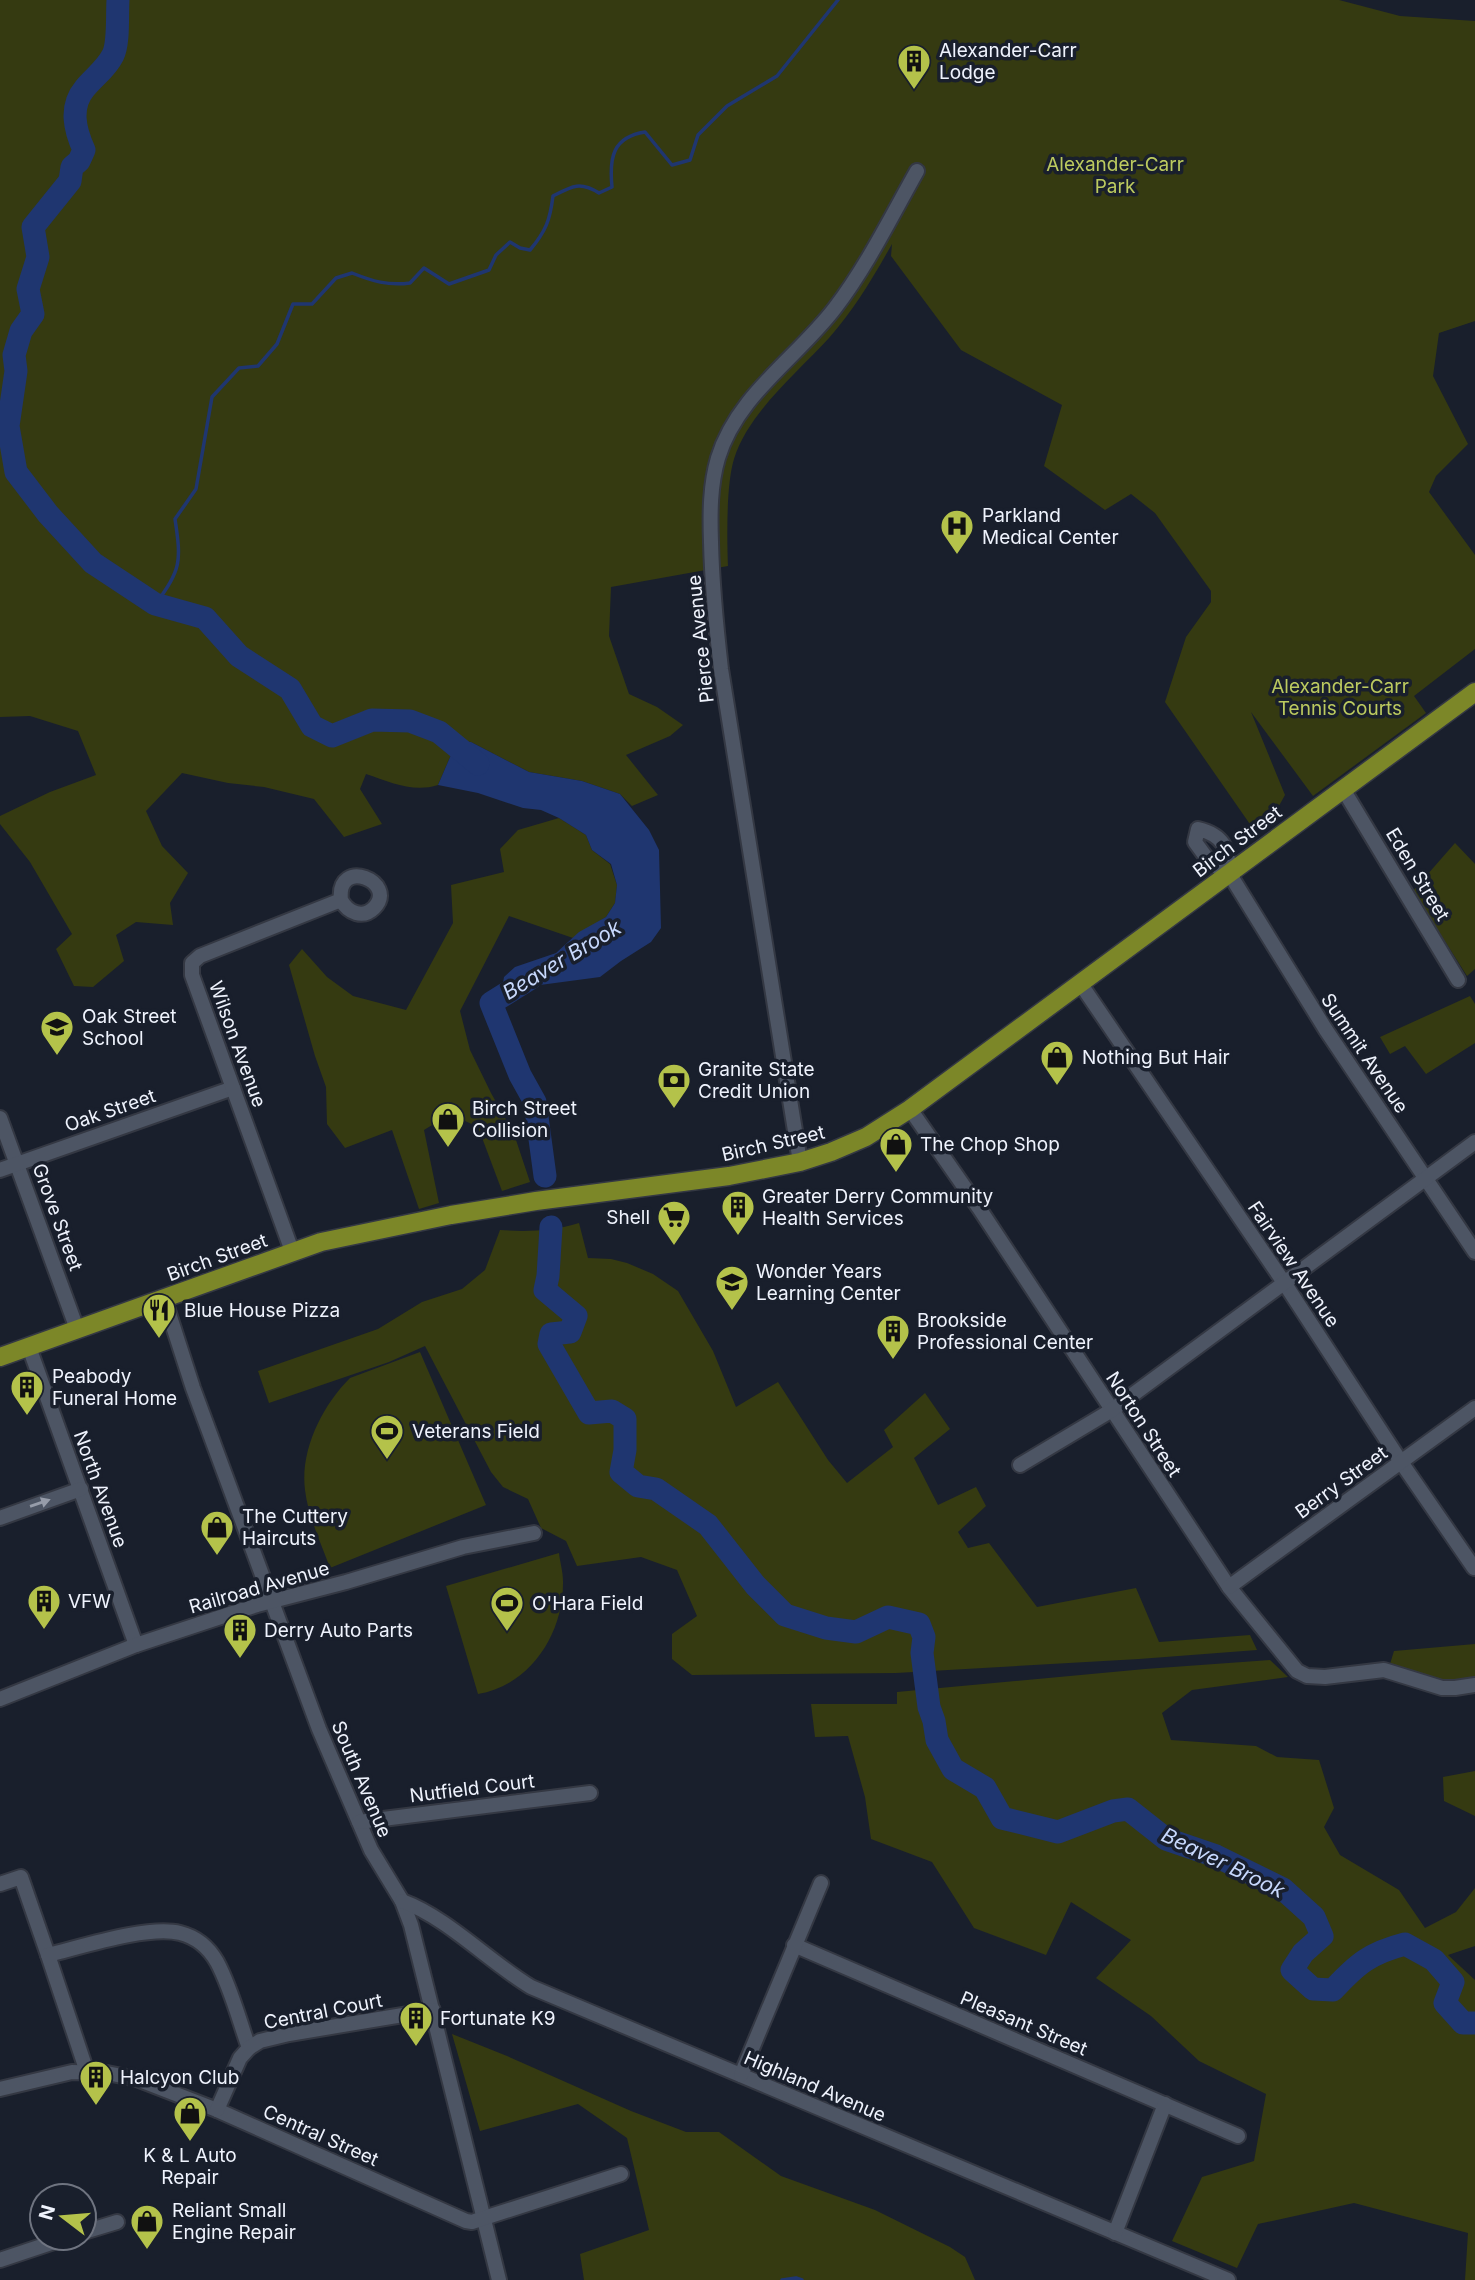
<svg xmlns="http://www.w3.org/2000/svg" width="1475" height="2280" viewBox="0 0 1475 2280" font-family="Inter,sans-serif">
<rect width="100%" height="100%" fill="#191f2c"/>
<!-- green -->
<g fill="#353a11">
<path d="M0 0H1339L1400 16 1475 21V321L1439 333 1433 376 1468 444 1436 476 1429 492 1475 555V649L1414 696 1426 713 1313 796 1251 712 1285 795 1271 820 1254 830 1165 702 1186 637 1211 602V591L1155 513 1131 494 1105 510 1044 466 1062 405 961 350 891 256 892 244C874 276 854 310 829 338 797 373 748 413 734 459 726 485 727 539 728 566L611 587 609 636 629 694 657 707 683 725 670 736 626 755 658 795 632 806 620 794 582 781 529 772 471 742 457 741 438 785C413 793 390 782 366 774L360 789 382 824 344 837 314 799 264 787 228 783 182 773 146 811 162 846 188 873 170 903 173 925 136 922 116 935 124 961 93 987 74 986 56 949 72 934 30 862 0 824V816L50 792 96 775 78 731 30 716 0 717Z"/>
<path d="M559 818 586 835 592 850 610 864 617 885 615 903 606 917 573 938 509 916 460 1011 470 1050 491 1093 514 1134 530 1182 502 1191 478 1127 450 1114 424 1130 439 1203 419 1209 392 1130 345 1148 327 1124 326 1087 315 1056 289 965 302 949 327 977 353 996 406 1010 453 923 451 885 504 872 500 849 518 830Z"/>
<path d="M1455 843 1475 864V969L1467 976 1413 891Z"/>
<path d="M1470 996 1475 1004V1043L1426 1074 1405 1046 1390 1054 1380 1037Z"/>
<path d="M579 1223 588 1258 611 1259 627 1263 653 1274 678 1291 713 1351 736 1407 778 1382 828 1460 847 1483 893 1447 884 1430 925 1393 950 1429 914 1458 938 1505 976 1487 986 1506 958 1532 968 1548 989 1543 1037 1607 1136 1588 1159 1642 1250 1635 1257 1650 1139 1659 896 1673 692 1675 672 1659V1634L697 1616 677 1570 641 1557 577 1566 566 1541 541 1528 528 1499 503 1487 491 1472 425 1346 389 1362 269 1403 258 1371 378 1329 422 1302 462 1289 485 1270 500 1230C527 1232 553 1231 579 1223Z"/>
<path d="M420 1352 486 1505 330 1568C321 1543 308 1516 305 1490 300 1450 322 1406 350 1378Z"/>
<path d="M559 1553C560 1562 563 1572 563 1581 564 1633 531 1685 478 1694L446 1586Z"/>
<path d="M1475 1644V1680L1451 1684 1405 1671 1390 1664 1394 1651Z"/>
<path d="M1270 1660 1288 1677 1192 1690 1162 1713 1171 1740 1256 1746 1277 1757 1319 1760 1334 1808 1324 1827 1340 1855 1399 1890 1425 1928 1456 1912 1475 1888V1946L1448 1955 1475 1980V2280H1465L1468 2233 1354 2203 1258 2224 1237 2268 1172 2241 1202 2177 1254 2161 1266 2094 1199 2061 1151 2016 1096 1978 1131 1940 1071 1902 1046 1955 974 1928 932 1862 871 1839 865 1797 848 1736 815 1737 811 1704H897V1692L1145 1669Z"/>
<path d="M1475 1771V1816L1444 1801 1443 1777Z"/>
<path d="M452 2034 507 2056 631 2111 686 2132H719L781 2176 875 2210 950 2247 965 2257 975 2280H584L580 2254 649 2230 627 2138 578 2104 480 2131Z"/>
</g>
<!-- water -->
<path fill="#1f3670" d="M457 741 471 742 529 772 582 781 620 794 649 830 659 850 661 928 651 942 621 961 600 977 525 987 508 997 502 989 504 977 515 967 556 953 579 932 606 917 615 903 617 885 611 864 592 850 586 835 559 818 541 810 523 808 478 793 438 785Z"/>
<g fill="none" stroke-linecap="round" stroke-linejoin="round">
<!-- stream -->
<g stroke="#1f3670" stroke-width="3.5">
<path d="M155 604C182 571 181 559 175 519L196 489 212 397 239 368 258 366 277 344 293 304H312L336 278 352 273C372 281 388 286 410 283L424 268 449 284 489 270 496 255 510 242 520 248 530 250C546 231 550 220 553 196 572 186 580 181 599 193L612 187C609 157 613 137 645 132L672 165 690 160 698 135 727 106 777 76 838 0"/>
<path d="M782 2280 796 2278 802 2280"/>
</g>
<!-- river -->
<g stroke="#1f3670" stroke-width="23">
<path d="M118 0C117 15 119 43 113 55 106 69 95 76 85 88 69 107 75 130 84 150L79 161 72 167 70 181 33 227 38 257 28 289 33 314 21 331 14 355 16 371 8 426 16 472 48 514 93 563 155 604 205 618 239 656 290 689 312 726 332 736 372 720 410 721 439 732 478 764"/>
<path d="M531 978 491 1003 520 1075 535 1102 545 1176"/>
<path d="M551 1227 548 1276 545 1290 576 1316 570 1332 551 1334 549 1344 589 1413 612 1411 625 1419V1450L621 1472 638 1486 656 1489 708 1525 755 1585 785 1615 826 1628 856 1632 888 1617 919 1624 924 1637 922 1653 929 1707 934 1721 937 1740 953 1769 985 1788 1002 1818 1058 1832 1113 1811 1128 1809 1166 1839 1216 1856 1283 1889 1314 1917 1322 1936 1303 1953 1292 1970 1313 1989 1333 1990C1357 1964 1370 1953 1405 1944L1434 1960 1453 1982 1445 2003 1463 2023H1475"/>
</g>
<defs>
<g id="minor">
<path d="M1343 789 1458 980"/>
<path d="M1198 829C1223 835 1229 848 1229 873L1211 864 1195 842Z"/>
<path d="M1229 873 1326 1030 1475 1252"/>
<path d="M1080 983 1285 1284 1401 1462 1474 1568"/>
<path d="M910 1109 979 1208 1229 1587 1297 1671 1307 1676 1325 1677 1384 1670 1442 1688H1455L1475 1685"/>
<path d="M0 1118 77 1329"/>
<path d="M800 1162 721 669C716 626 712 585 711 542 710 514 710 485 718 458 737 395 797 358 835 308 867 266 891 217 917 171"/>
<path d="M0 1170 233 1088"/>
<path d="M292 1251 192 975V963L200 956 341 900C348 913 363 919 374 908 399 882 336 856 341 900"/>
<path d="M164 1298 193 1388 319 1729 371 1850 402 1901 411 1925 499 2280"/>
<path d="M29 1347 136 1645"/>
<path d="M1020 1465 1112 1410 1475 1142"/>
<path d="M0 1518 81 1489"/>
<path d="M1229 1587 1475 1408"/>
<path d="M0 1699 136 1645 257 1605 346 1582 463 1547 534 1533"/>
<path d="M359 1822 590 1793"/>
<path d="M0 1884 21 1877 48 1955"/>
<path d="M402 1901C448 1918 488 1961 531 1987L1228 2280"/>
<path d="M794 1945 1238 2136"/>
<path d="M87 2072 48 1955C81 1947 148 1925 180 1933 196 1937 209 1948 217 1962 231 1988 239 2020 249 2048"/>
<path d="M741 2075 821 1883"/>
<path d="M0 2089 72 2072 107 2073 137 2079 217 2110 466 2221 472 2222 484 2218 621 2174"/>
<path d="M217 2110 240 2058 249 2048 260 2041 289 2034 433 2010"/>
<path d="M84 2232 117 2222"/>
<path d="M1115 2233 1165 2104"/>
<path d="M0 2260 66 2238"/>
</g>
<path id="major" d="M0 1357 321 1242 451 1215 536 1201 729 1176 800 1162 831 1152 866 1137 910 1109 1475 692"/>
</defs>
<!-- minor casing -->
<use href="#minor" stroke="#343843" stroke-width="18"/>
<!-- major casing -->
<use href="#major" stroke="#343843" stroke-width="21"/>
<!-- minor -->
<use href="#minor" stroke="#4d5564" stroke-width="14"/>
<!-- major -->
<use href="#major" stroke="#7c8728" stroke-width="18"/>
</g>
<!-- one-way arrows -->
<defs><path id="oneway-solid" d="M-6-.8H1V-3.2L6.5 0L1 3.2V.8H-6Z" transform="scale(1.75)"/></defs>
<use fill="#969ca9" href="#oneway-solid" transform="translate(40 1503) rotate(-19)"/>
<!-- icons -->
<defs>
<symbol id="building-pin" viewBox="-11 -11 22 30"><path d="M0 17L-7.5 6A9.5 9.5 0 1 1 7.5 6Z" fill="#b4c24a" stroke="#191f2c"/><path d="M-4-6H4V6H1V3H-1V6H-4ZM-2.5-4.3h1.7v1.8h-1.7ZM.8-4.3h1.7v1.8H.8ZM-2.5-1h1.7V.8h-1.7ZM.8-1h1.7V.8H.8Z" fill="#111"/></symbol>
<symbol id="hospital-pin" viewBox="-11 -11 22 30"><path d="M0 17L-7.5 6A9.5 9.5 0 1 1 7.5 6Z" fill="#b4c24a" stroke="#191f2c"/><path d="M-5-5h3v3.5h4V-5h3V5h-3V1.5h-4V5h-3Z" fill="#111"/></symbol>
<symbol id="school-pin" viewBox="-11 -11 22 30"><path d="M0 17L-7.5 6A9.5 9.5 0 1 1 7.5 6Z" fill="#b4c24a" stroke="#191f2c"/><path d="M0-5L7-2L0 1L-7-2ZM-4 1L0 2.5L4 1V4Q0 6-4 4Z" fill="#111"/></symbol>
<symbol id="shop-pin" viewBox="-11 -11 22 30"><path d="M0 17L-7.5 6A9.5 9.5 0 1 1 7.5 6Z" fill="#b4c24a" stroke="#191f2c"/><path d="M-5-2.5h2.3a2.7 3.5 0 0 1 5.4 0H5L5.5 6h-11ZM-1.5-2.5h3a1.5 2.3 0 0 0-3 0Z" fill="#111"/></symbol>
<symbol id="bank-pin" viewBox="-11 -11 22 30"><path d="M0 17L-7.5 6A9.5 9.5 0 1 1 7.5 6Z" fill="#b4c24a" stroke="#191f2c"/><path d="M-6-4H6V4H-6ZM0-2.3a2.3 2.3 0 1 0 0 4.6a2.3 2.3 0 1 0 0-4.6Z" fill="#111"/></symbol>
<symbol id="supermarket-pin" viewBox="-11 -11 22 30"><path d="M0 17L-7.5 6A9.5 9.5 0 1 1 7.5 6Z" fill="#b4c24a" stroke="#191f2c"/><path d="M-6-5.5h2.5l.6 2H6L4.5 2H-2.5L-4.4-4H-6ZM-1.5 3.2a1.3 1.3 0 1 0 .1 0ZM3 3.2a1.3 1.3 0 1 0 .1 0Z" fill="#111"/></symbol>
<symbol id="restaurant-pin" viewBox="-11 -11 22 30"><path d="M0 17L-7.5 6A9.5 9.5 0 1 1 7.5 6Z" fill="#b4c24a" stroke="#191f2c"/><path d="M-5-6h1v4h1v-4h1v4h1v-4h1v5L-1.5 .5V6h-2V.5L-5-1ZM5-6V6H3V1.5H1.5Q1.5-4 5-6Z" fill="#111"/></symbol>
<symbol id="stadium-pin" viewBox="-11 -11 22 30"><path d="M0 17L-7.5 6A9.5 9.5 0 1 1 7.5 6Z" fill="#b4c24a" stroke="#191f2c"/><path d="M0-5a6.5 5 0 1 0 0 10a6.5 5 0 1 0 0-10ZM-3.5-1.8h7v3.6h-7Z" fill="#111"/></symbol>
</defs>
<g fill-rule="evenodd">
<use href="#building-pin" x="895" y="42" width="38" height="52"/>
<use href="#hospital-pin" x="938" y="507" width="38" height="52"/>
<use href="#school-pin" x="38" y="1008" width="38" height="52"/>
<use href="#shop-pin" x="1038" y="1038" width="38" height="52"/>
<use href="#bank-pin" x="655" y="1061" width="38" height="52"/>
<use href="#shop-pin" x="429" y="1100" width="38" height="52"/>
<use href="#shop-pin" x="877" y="1125" width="38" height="52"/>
<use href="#building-pin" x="719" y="1188" width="38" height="52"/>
<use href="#supermarket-pin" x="655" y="1198" width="38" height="52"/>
<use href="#school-pin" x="713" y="1263" width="38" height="52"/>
<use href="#restaurant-pin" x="140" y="1291" width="38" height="52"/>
<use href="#building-pin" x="874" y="1312" width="38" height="52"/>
<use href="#building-pin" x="8" y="1368" width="38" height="52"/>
<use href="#stadium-pin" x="368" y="1412" width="38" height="52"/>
<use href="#shop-pin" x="198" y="1508" width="38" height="52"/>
<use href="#building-pin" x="25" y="1582" width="38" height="52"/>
<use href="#stadium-pin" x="488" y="1584" width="38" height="52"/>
<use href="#building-pin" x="221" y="1611" width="38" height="52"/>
<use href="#building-pin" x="397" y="1999" width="38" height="52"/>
<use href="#building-pin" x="77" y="2058" width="38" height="52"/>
<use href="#shop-pin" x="171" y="2094" width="38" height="52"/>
<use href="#shop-pin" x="128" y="2202" width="38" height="52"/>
</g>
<g text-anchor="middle" stroke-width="7" stroke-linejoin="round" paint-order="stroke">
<!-- poi labels -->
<g font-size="19" fill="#eff3fd" stroke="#191f2c" text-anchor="start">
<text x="939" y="57">Alexander-Carr<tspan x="939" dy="22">Lodge</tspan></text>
<text x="982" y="522">Parkland<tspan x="982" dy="22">Medical Center</tspan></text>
<text x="82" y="1023">Oak Street<tspan x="82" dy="22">School</tspan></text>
<text x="1082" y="1064">Nothing But Hair</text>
<text x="698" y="1076">Granite State<tspan x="698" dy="22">Credit Union</tspan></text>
<text x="472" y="1115">Birch Street<tspan x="472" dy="22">Collision</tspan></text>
<text x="920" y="1151">The Chop Shop</text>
<text x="762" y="1203">Greater Derry Community<tspan x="762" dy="22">Health Services</tspan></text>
<text x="650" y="1224" text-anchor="end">Shell</text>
<text x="756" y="1278">Wonder Years<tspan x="756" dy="22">Learning Center</tspan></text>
<text x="184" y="1317">Blue House Pizza</text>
<text x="917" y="1327">Brookside<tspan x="917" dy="22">Professional Center</tspan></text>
<text x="52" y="1383">Peabody<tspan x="52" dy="22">Funeral Home</tspan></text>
<text x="412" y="1438">Veterans Field</text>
<text x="242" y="1523">The Cuttery<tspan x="242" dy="22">Haircuts</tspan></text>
<text x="68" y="1608">VFW</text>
<text x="532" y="1610">O'Hara Field</text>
<text x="264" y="1637">Derry Auto Parts</text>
<text x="440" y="2025">Fortunate K9</text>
<text x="120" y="2084">Halcyon Club</text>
<text x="190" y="2162" text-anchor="middle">K &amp; L Auto<tspan x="190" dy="22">Repair</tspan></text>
<text x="172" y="2217">Reliant Small<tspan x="172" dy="22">Engine Repair</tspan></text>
</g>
<!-- park labels -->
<g font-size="19" fill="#bcca5f" stroke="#191f2c">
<text x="1115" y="171">Alexander-Carr<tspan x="1115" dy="22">Park</tspan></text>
<text x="1340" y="693">Alexander-Carr<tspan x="1340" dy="22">Tennis Courts</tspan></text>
</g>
<!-- street labels -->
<g font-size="19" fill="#eff3fd" stroke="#191f2c">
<text transform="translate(700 639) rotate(-96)" y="7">Pierce Avenue</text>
<text transform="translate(1237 841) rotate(-37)" y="7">Birch Street</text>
<text transform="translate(1418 874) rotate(59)" y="7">Eden Street</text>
<text transform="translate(238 1044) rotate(70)" y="7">Wilson Avenue</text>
<text transform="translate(1365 1053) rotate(56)" y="7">Summit Avenue</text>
<text transform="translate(110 1110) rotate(-19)" y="7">Oak Street</text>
<text transform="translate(773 1143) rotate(-13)" y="7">Birch Street</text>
<text transform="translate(58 1217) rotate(70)" y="7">Grove Street</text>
<text transform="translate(217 1257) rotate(-20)" y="7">Birch Street</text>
<text transform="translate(1294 1264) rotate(56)" y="7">Fairview Avenue</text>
<text transform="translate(1144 1424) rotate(57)" y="7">Norton Street</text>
<text transform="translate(1341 1482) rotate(-36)" y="7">Berry Street</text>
<text transform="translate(101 1489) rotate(70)" y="7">North Avenue</text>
<text transform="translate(259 1587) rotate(-16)" y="7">Railroad Avenue</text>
<text transform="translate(362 1779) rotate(67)" y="7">South Avenue</text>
<text transform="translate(472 1788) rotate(-7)" y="7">Nutfield Court</text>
<text transform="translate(323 2011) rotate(-11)" y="7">Central Court</text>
<text transform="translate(1024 2023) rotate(23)" y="7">Pleasant Street</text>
<text transform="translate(815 2086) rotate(23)" y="7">Highland Avenue</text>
<text transform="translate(321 2135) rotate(24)" y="7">Central Street</text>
</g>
<!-- water labels -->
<g font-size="21" font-style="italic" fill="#c7d8fc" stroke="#191f2c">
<text transform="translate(562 960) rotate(-31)" y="7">Beaver Brook</text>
<text transform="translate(1223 1863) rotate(26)" y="7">Beaver Brook</text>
</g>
</g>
<!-- north arrow -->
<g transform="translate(63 2217) rotate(286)"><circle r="33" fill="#191f2c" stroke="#6f7480" stroke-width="2"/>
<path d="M0-5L12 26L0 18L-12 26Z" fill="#b4c24a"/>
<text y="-10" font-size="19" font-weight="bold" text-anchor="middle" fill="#eff3fd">N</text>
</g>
</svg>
